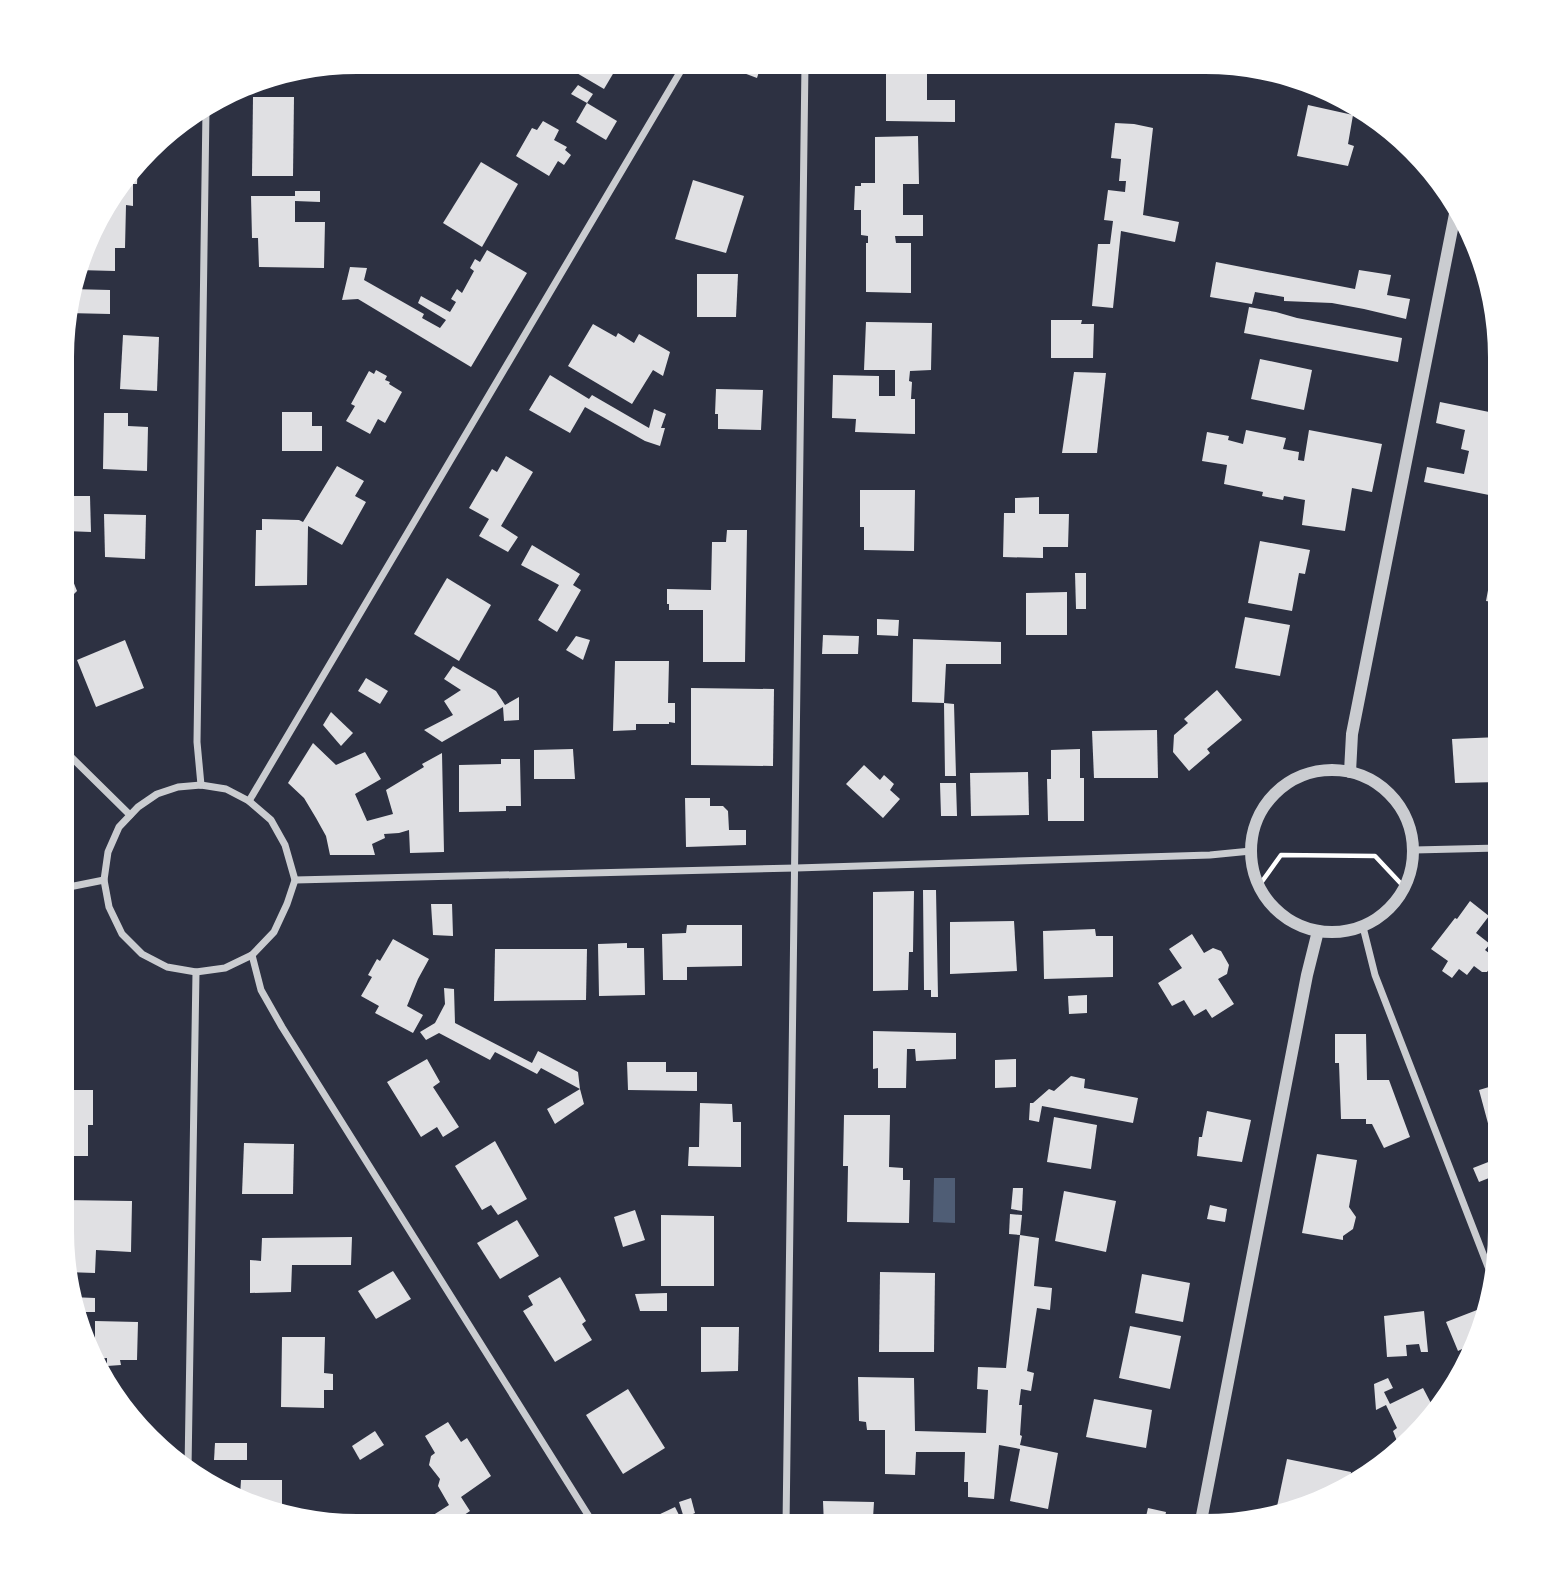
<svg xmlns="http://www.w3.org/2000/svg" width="1561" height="1588" viewBox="0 0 1561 1588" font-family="'Roboto Condensed',sans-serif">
<rect width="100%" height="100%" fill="#2d3142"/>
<!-- water -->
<path fill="#4f5d75" d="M934 1178H955V1223L933 1222Z"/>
<!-- building -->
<g fill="#e0e0e3">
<path d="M356 61H387V67H349V62Z"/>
<path d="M558 62H620L604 89Z"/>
<path d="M744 62H762L757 78 741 72Z"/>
<path d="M886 70H927V100H955V122L886 121Z"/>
<path d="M578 85 593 94 587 103 571 94Z"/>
<path d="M253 97H294L293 176H252Z"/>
<path d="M587 103 617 121 606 140 576 122Z"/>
<path d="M1308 105 1353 115 1348 144 1354 146 1348 166 1297 156Z"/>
<path d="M543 121 559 130 554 140 567 147 565 150 571 155 564 165 558 161 549 176 516 156 532 128 537 130Z"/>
<path d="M1115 123 1134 124 1153 128 1143 215 1179 222 1175 242 1121 231 1113 308 1092 306 1098 244H1110L1113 221 1104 220 1108 190 1125 192 1126 181H1119L1121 159 1111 158Z"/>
<path d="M918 136 919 184H903V215H923V236H895L896 243H911V293L866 292V243H868V236L861 235V210H854L855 186H861V183H875V137Z"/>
<path d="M481 162 518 184 482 247 443 223Z"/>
<path d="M138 163 137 184H133V206L126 205 125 248H115V271L78 270 101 208Z"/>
<path d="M693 180 744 196 726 253 675 239Z"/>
<path d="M295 191H320V202L295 201V222H325L324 268 259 267 258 238H252L251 196H295Z"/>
<path d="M487 250 527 273 471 367 358 299 342 300 350 267 367 268 364 280 424 314 422 318 440 328 446 320 418 303 421 296 450 312 456 302 451 299 457 289 462 293 474 271 470 268 475 259 480 262Z"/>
<path d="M1216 262 1355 289 1359 270 1391 275 1387 295 1410 299 1406 319 1364 309 1332 303 1284 301V297L1255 292 1252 304 1210 297Z"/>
<path d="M697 274H738L736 317H697Z"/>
<path d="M70 289 110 290V314L67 313V299Z"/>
<path d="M1249 307 1276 312 1297 318 1402 338 1398 362 1244 333Z"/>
<path d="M1051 320H1082L1081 324H1094L1093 358H1051Z"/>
<path d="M866 322 932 323 931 370 910 371 909 381 912 382 911 399H915V434L855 432 856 419 832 418 833 375 879 376V396H895V370H864Z"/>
<path d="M593 324 616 337 618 333 634 343 639 334 670 352 663 376 653 370 632 404 568 366Z"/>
<path d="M123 335 159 337 157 391 120 389Z"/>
<path d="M1260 359 1312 370 1304 410 1251 399Z"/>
<path d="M376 370 387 376 385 380 390 382 389 384 402 392 385 423 378 419 370 434 346 421 355 406 351 404 369 371 374 374Z"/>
<path d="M1074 372 1106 373 1097 453H1062Z"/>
<path d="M550 375 589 399 592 395 649 428 654 409 666 414 661 428H665L660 446 645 441 585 407 570 433 529 410Z"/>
<path d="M716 389 763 390 761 430 718 429V414H715Z"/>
<path d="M1440 402 1499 414V497L1424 482 1427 467 1464 474 1469 451 1461 449 1465 430 1436 423Z"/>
<path d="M282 412H312V426H322V451H282Z"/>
<path d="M104 413H128V426L148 427 147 471 103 469Z"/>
<path d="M1246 430 1286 438 1283 449 1299 452 1298 460 1304 461 1309 430 1382 444 1372 492 1352 488 1345 531 1302 525 1305 500 1284 496 1283 500 1262 496 1263 492 1224 484 1227 465 1202 461 1207 432 1229 436 1228 440 1243 444Z"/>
<path d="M506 456 533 472 501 526 518 537 508 552 479 536 489 519 469 508 492 469 497 472Z"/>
<path d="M337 466 364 481 355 496 366 502 342 545 308 526 307 585 255 586 256 530H262V519L299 520 303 522Z"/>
<path d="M860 490H915L914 551 864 550V527H860Z"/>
<path d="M66 496H90L91 532 66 531Z"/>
<path d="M1039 497V514H1069L1068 547H1043V558L1003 557 1004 513H1015V498Z"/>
<path d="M104 514 146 515 145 559 105 557Z"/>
<path d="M727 530H747L745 662H703V610H669V604H667V589L711 590 712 542H726Z"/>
<path d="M1260 541 1310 550 1305 574 1299 573 1292 611 1248 603Z"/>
<path d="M532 545 580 574 573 585 581 590 557 632 538 620 559 585 521 565Z"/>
<path d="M1496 547H1499V603L1486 601Z"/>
<path d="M65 561 77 591 65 603Z"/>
<path d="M1075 573H1086V609H1076Z"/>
<path d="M447 578 491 605 459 661 414 634Z"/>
<path d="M1067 592V635H1026V593Z"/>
<path d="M1245 617 1290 625 1280 676 1235 668Z"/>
<path d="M877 619 899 620 898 636 877 635Z"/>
<path d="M823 635 859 636 858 654H822Z"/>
<path d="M576 636 590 640 583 660 566 650Z"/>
<path d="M913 639 1001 642V664H946L944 703 954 704 956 776H945L944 703 912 702Z"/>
<path d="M125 640 144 688 96 707 77 660Z"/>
<path d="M615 661H669L668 703H675V723L669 722V724H636V730L613 731Z"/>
<path d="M453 666 496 691 505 705 519 697V720L504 721 503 707 442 742 424 730 453 715 444 701 461 690 444 679Z"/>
<path d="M366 678 388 691 380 704 358 691Z"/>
<path d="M691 688 774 689 773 766 691 765Z"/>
<path d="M1217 690 1242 720 1207 749 1210 753 1189 771 1173 752 1174 735 1188 723 1184 719Z"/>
<path d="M331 712 353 733 341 746 323 725Z"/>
<path d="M1157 730 1158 778H1094L1092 731Z"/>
<path d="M1499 737V782L1455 783 1452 739Z"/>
<path d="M313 743 336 765 365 752 381 779 355 794 367 821 393 814 386 790 424 767 422 764 442 753 444 852 410 853 409 830 399 833 384 834 385 838 372 844 375 855H330L326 836 316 818 304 798 288 783Z"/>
<path d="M573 749 575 779H534V750Z"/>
<path d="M1080 749V778H1084V821H1048L1047 779H1051V750Z"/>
<path d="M501 759H520L521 806H506V811L459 812V765L501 764Z"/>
<path d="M864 765 880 780 884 775 894 784 890 790 900 799 883 818 846 784Z"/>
<path d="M1028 772 1029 815 971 816 970 773Z"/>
<path d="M940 783H956L957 816H941Z"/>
<path d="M685 798H710V806H723L728 811 729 830H746V845L686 847Z"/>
<path d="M923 890H936L938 997H931V990H924Z"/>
<path d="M914 891 913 952H909L908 990 873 991V892Z"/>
<path d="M1470 901 1489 916 1476 933 1490 944 1485 950 1494 957V962L1487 972H1482L1474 966 1467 975 1459 969 1452 978 1442 971 1448 961 1431 949 1455 918 1457 919Z"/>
<path d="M431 904H452L453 936 433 935Z"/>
<path d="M1014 921 1017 971 950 974V922Z"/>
<path d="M687 925H742V966L687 967V980H663L662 934 686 933Z"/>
<path d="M1095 929 1096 936H1113V977L1044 979 1043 931Z"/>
<path d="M1192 934 1204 953 1213 948 1221 951 1229 965 1227 974 1218 979 1234 1004 1212 1018 1206 1009 1194 1016 1184 1000 1172 1006 1158 983 1182 968 1169 949Z"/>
<path d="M393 939 429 959 418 979 407 1006 423 1015 413 1033 375 1013 379 1006 361 996 372 977 368 975 377 959 380 961Z"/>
<path d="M627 943V948H644L645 995 599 996 598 944Z"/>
<path d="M495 949H587L586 1000 494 1001Z"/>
<path d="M444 988 454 989 455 1023 532 1063 538 1051 578 1072 580 1089 541 1068 537 1074 495 1052 490 1060 439 1033 426 1040 420 1032 435 1023 445 1004Z"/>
<path d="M1087 995V1013L1069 1014 1068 996Z"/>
<path d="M873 1031 956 1033V1059L916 1061 915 1049H907L906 1088H878V1068L873 1069Z"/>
<path d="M1335 1034H1366L1367 1080H1389L1410 1137 1384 1148 1372 1124H1366V1119H1341L1339 1063H1335Z"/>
<path d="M427 1059 440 1082 433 1087 459 1127 443 1137 437 1127 421 1137 387 1082Z"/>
<path d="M1016 1059V1087L995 1088V1060Z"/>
<path d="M627 1062H666V1072H697V1091L628 1090Z"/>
<path d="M1071 1076 1085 1079 1084 1088 1138 1098 1133 1123 1042 1106 1039 1122 1029 1120 1030 1103H1033L1049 1089 1054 1091Z"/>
<path d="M1499 1084V1174L1479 1182 1473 1168 1496 1159 1489 1127 1479 1090Z"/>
<path d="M580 1089 584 1104 555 1124 547 1109Z"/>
<path d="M63 1090H93V1125H88V1156H62Z"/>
<path d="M700 1103 732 1104 733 1122H741V1167L688 1166 689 1147H699Z"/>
<path d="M1207 1111 1251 1120 1242 1162 1197 1156 1199 1137H1202Z"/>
<path d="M844 1115H890L889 1167 903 1168V1180H910L909 1223 847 1222 848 1166H843Z"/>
<path d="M1054 1117 1097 1125 1091 1169 1047 1162Z"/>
<path d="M495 1141 527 1199 498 1215 491 1205 482 1210 455 1166Z"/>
<path d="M244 1143 294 1144 293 1194H242Z"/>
<path d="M1317 1154 1357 1160 1349 1207 1356 1217 1353 1229 1343 1236V1240L1302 1233Z"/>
<path d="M1013 1188H1023L1022 1211 1011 1209Z"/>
<path d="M1064 1191 1116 1201 1106 1252 1055 1241Z"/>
<path d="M62 1200 132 1201 131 1252 96 1250 95 1273 66 1272 62 1251Z"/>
<path d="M1210 1205 1227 1209 1225 1222 1207 1219Z"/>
<path d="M635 1210 645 1240 623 1247 614 1217Z"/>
<path d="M1010 1214 1022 1215 1020 1235 1009 1234Z"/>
<path d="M661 1215 714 1216V1286H661Z"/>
<path d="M517 1220 539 1256 500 1279 477 1243Z"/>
<path d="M1020 1235 1039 1238 1034 1286 1052 1288 1050 1310 1037 1308 1027 1371 1034 1373 1031 1391 1021 1389 1019 1405H1022L1020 1435 1022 1436 1020 1445 1058 1453 1048 1509 1010 1501 1020 1449 999 1445 994 1499 968 1497V1482H964L965 1452H916L915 1475 885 1474V1430H867L866 1422 859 1421 858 1377 914 1378 915 1431 986 1433 988 1390 977 1389 978 1367 1006 1368Z"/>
<path d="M352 1237 351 1265H292L291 1292 250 1293V1260L261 1261 262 1238Z"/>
<path d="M393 1271 411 1299 376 1319 358 1291Z"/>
<path d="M880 1272 935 1273 934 1352H879Z"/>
<path d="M1142 1274 1190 1283 1183 1322 1135 1313Z"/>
<path d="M560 1277 586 1321 582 1324 592 1340 555 1362 523 1311 533 1305 528 1296Z"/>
<path d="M667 1293V1311H640L635 1294Z"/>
<path d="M71 1297 95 1298V1312H74Z"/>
<path d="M1477 1310 1481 1319 1467 1365 1462 1349 1458 1351 1446 1322Z"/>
<path d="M1424 1311 1428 1352H1421L1419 1344 1406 1345 1407 1356 1387 1357 1384 1316Z"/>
<path d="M95 1321 138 1322 137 1360H120L121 1365 107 1366V1358L94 1359 92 1355V1341L95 1340Z"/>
<path d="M1130 1326 1181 1336 1170 1389 1119 1378Z"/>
<path d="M701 1327H739L738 1371 701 1372Z"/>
<path d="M282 1337H325L324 1373 333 1374V1390H324V1408L281 1407Z"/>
<path d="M1388 1378 1393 1388 1384 1392 1390 1404 1423 1388 1433 1407 1405 1441 1403 1438 1397 1441 1393 1431 1397 1428 1386 1405 1376 1410 1374 1384Z"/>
<path d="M628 1389 665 1448 623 1474 586 1415Z"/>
<path d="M1094 1399 1152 1410 1146 1448 1086 1437Z"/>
<path d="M448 1422 461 1442 467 1438 491 1476 461 1497 470 1511 448 1526H431L427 1519 449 1505 438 1486 440 1479 429 1465 431 1456 435 1453 425 1436Z"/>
<path d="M375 1431 384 1445 360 1460 352 1446Z"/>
<path d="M215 1443H247V1460H214Z"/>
<path d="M1287 1459 1351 1472 1349 1485 1300 1511 1275 1516Z"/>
<path d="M241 1480H282V1509L240 1497Z"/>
<path d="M691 1498 695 1513 684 1518 679 1502Z"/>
<path d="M823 1501 874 1502 873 1518H861V1526H824Z"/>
<path d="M675 1507 680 1517 661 1526 656 1516Z"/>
<path d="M1148 1508 1166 1512 1163 1526 1144 1525Z"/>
<path d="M761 1517 762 1526H709V1520Z"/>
</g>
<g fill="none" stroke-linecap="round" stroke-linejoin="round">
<!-- path -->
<path stroke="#fff" stroke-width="4.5" d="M1258 887 1281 855 1375 856 1405 888"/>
<!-- minor -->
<g stroke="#caccd0" stroke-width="7">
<path d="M64 750 130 815"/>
<path d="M201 785 197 742 206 109"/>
<path d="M201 785 226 789 249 801 271 820 285 845 295 880 287 904 274 932 252 955 225 968 196 972 167 967 142 954 122 934 109 907 104 880 108 852 119 827 138 807 157 794 178 787Z"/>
<path d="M249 801 686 62"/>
<path d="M1414 850 1499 848"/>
<path d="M295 880 796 868 1210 855 1251 851"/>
<path d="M64 888 104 880"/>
<path d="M1363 927 1375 975 1492 1277"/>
<path d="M252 955 261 990 282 1027 595 1526"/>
<path d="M188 1469 196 972"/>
<path d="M786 1526 805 63"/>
</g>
<!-- tertiary -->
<g stroke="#caccd0" stroke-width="12">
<circle cx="1332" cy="851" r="81"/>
<path d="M1350 772 1352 734 1456 209"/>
<path d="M1200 1526 1307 975 1318 931"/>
</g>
</g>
<!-- crop -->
<path d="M0 0H1561V1588H0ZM357 74H1205A283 283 0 0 1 1488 357V1231A283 283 0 0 1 1205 1514H357A283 283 0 0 1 74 1231V357A283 283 0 0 1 357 74Z" fill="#fff" fill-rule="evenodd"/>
</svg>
